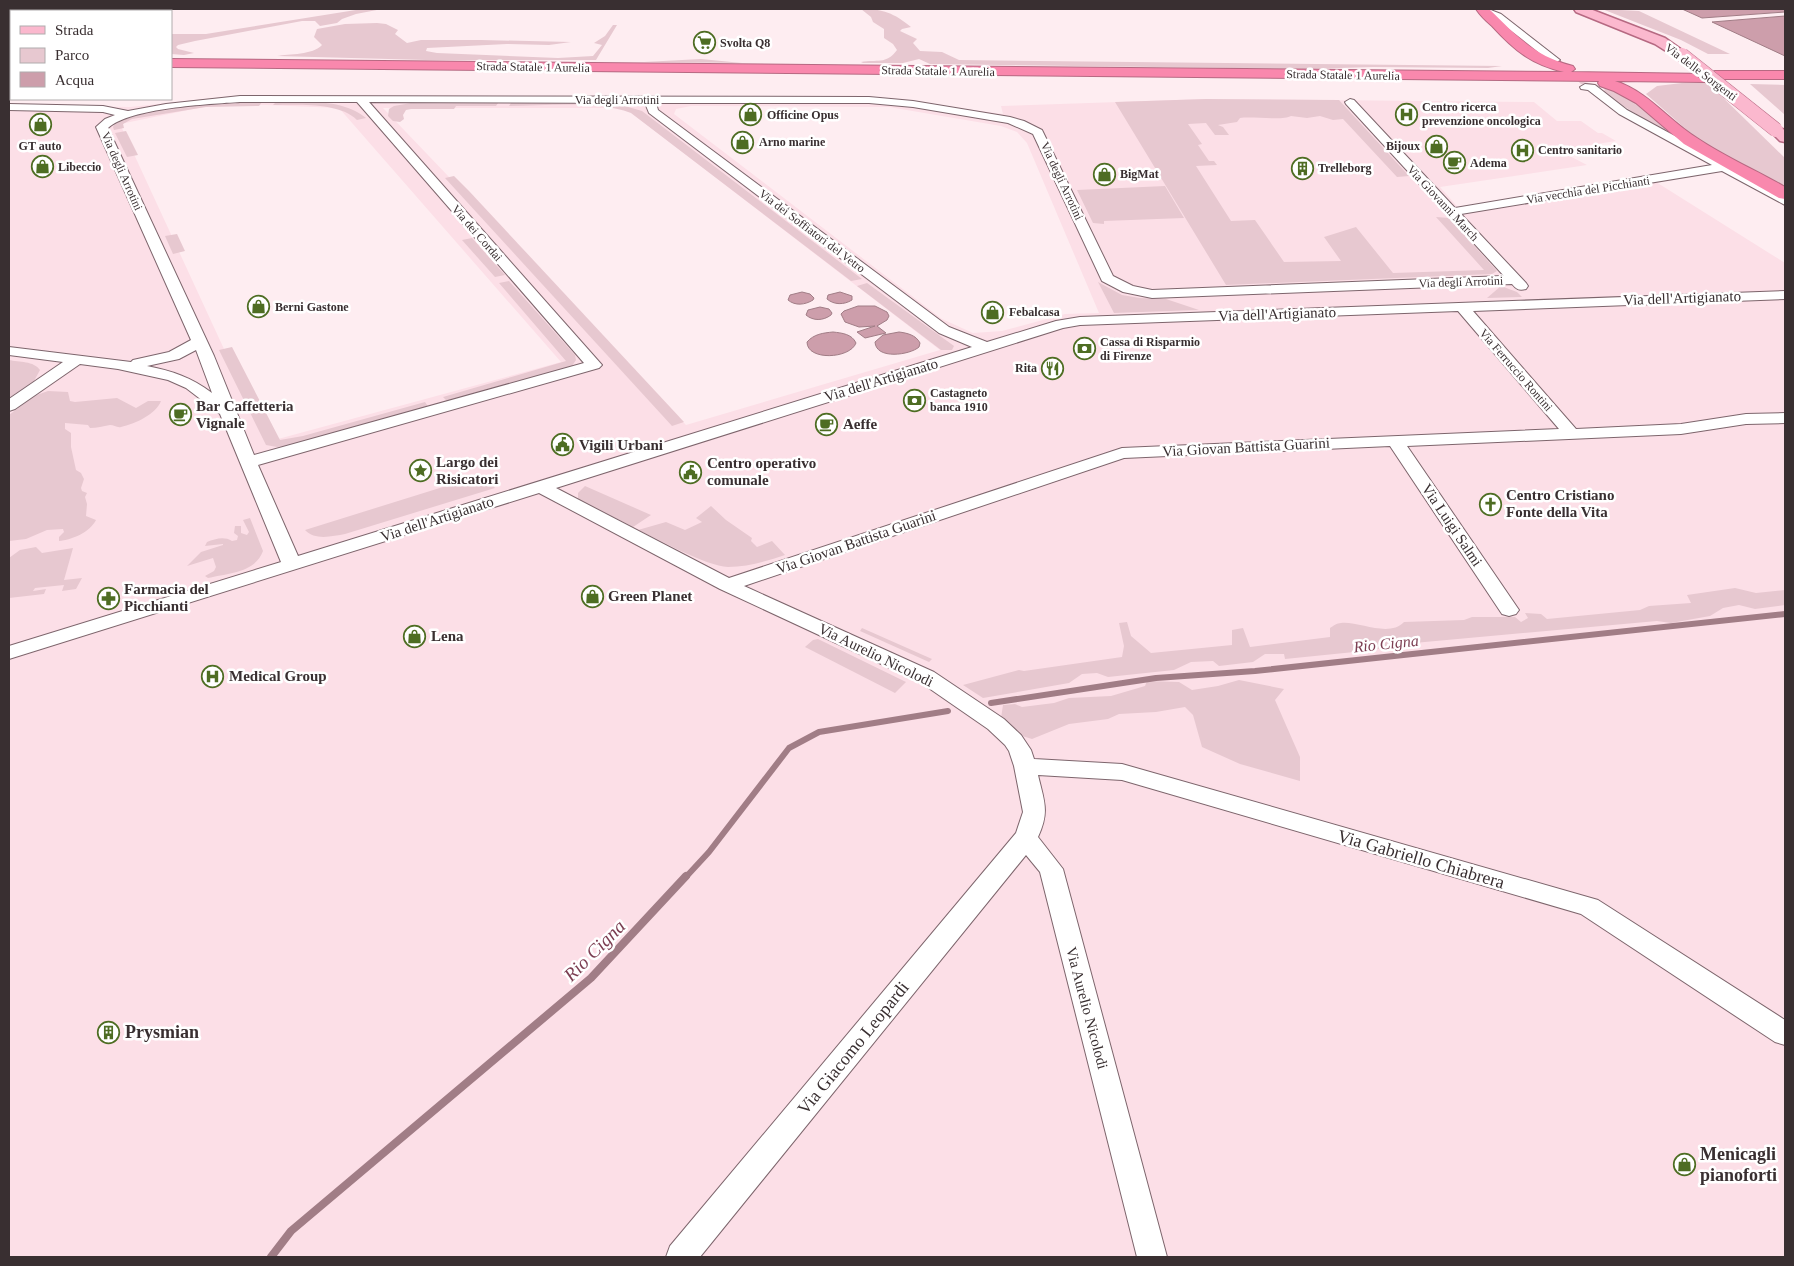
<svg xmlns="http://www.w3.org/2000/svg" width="1794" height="1266" viewBox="0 0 1794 1266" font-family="'Times New Roman',serif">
<rect width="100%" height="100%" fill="#feedf1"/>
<!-- built -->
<path fill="#fcdfe7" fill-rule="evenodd" d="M232 96 872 97 1003 114 1001 106 1206 99 1534 102 1557 121H1581L1598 133H1602L1616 141 1558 150 1587 165 1440 187 1463 213 1656 182 1785 263V1257H9V105L130 107ZM242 104 339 108 561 362 267 442 120 124 208 106ZM691 106 889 107 1001 126 1017 132 1027 143 1099 313 1065 314 1002 331 973 333 942 319 674 114 676 109ZM383 108H625L940 350 686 425Z"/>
<!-- green -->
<g fill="#e7c8d0">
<path d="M362 9H382L356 14 342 19 337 23 320 26 315 21H302L195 41 178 45 176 47 178 49 194 53 184 55 171 54V34H206Z"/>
<path d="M861 9C883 9 894 13 911 27L902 29 900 31 917 39 913 43 920 51 942 52 959 60 1502 66 1488 68 1373 67 1305 69 930 64 919 59 903 63H863L861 62C877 59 886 65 897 50L893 44 884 38V29L873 22 871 17Z"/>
<path d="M1602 9 1639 11 1730 54H1708L1681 40Z"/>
<path d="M377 23 386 24 398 30 395 34 407 43 421 40H481L571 42 549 45 507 44 427 48 426 51 437 53 558 58 593 56 602 45 594 43 605 36 613 25H617L596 60H426L277 56C289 54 313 55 322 45L314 37 317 29 345 24Z"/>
<path d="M701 59 742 63 644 62Z"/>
<path d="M1578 81 1620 89 1673 134H1668L1601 92 1605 90 1603 88 1581 84Z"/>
<path d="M1682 83H1708L1785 158V188L1704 145 1646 94 1657 86Z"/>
<path d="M1750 84 1785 85V115Z"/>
<path d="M1206 99 1339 100 1409 176 1397 177 1343 119 1333 120 1320 116 1307 118 1291 116C1283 121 1252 116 1240 118L1237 122 1218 125 1223 127 1229 135H1215L1206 123 1188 124 1202 144 1198 145 1209 161H1214L1217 165 1196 166 1231 221 1255 220 1284 262 1341 261 1324 237 1356 227 1393 273 1484 270 1436 217 1449 218 1497 271 1492 274 1226 285 1115 102Z"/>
<path d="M262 102 259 106 206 107 132 119 123 124 124 128 114 130 113 127C123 109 238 103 262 102Z"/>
<path d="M276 102C305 102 342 98 366 118L357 120C339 102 297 105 273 105Z"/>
<path d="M411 103H498L496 106H456L454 109H411L406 110 403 115 404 119 400 122 393 121 388 116 389 109 394 106Z"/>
<path d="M511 103 618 104 642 111 862 279 851 281 631 113C595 100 547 106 509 106Z"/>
<path d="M126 131 138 155 127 157 115 133Z"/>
<path d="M454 176 469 191 684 422 672 426 445 178Z"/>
<path d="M1165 186 1184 218 1104 221V224L1093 223 1077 190Z"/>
<path d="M177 234 185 251 173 254 165 236Z"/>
<path d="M472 238 505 275 495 277 462 240Z"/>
<path d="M509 281 575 355 576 360 572 366 553 373 448 402 443 397 566 361 499 283Z"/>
<path d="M1098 282 1122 295 1140 298 1166 299 1199 310 1114 313Z"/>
<path d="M867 283 954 346 952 350H941L857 286Z"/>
<path d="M1501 286 1517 292 1522 297 1487 298Z"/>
<path d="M232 347 280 440 303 436 425 402 429 408 290 446 277 447 266 445 219 350Z"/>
<path d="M9 360C19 362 34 361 40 370L34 381 9 398Z"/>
<path d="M48 391 68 392 70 401 75 402 117 398 136 408 148 401H161C156 414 135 424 121 427 117 428 114 425 110 425 103 426 97 428 90 428L88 425 65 423V429L71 433V447L76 470 81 473 84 479 81 488 82 491 87 493 85 497 87 504 86 516 96 520C90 532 72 540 59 541V537L64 532 63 529 47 530 26 539 9 541V415L34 396Z"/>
<path d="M475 477 488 479 495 488 345 534C333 536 315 541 305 530Z"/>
<path d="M585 486 651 515 633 527 578 499V493Z"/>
<path d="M711 506 726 520 752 538 751 541 757 547 772 541 785 555C767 561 748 567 728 567 706 566 660 540 638 530L666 522 685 530 702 522 696 518Z"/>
<path d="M250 518 263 551C255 573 228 573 208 578L205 576 214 571 216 567 213 558 187 566 201 552 223 545V544L205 546 207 542C215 539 224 536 232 541L237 540 238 536 234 533 235 526H241V533L247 535 249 532 243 520Z"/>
<path d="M36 547 42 553 73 548 64 580 82 578 76 589 62 591 64 585 35 588 33 591 46 589 44 594 9 598V558L20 550Z"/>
<path d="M1735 588 1756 593 1785 590V605L1755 609 1739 605 1723 608 1710 616 1671 623 1657 621 1392 645 1374 650 1285 659 1284 654H1265L1253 662 1219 666 1213 661 1191 662 1174 670 1108 677 1097 673 1082 674 1069 683 983 698 963 685 1019 670 1024 671 1122 657 1124 646 1119 623 1127 622 1131 636 1151 653 1232 645V630L1243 628 1250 647 1330 637V628C1333 626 1337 623 1341 623 1359 621 1389 638 1404 622L1464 620 1472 617H1515L1521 622 1528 618 1525 613 1541 614 1547 619 1640 610 1649 606 1691 603 1687 595Z"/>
<path d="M862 628 932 659 929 662 860 631Z"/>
<path d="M818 639 906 682 895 693 805 647 813 640Z"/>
<path d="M1239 680 1284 689 1275 700 1300 757V781L1240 764 1202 747 1193 715 1185 707 1156 712 1119 714 1108 719 1069 724 1032 739 1019 735 1001 718 1003 705 1015 704 1022 707 1054 703 1069 698 1111 696 1145 686 1147 681 1179 682 1192 690 1218 686Z"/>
</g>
<!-- water -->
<g fill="#cd9eab" stroke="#a17d86">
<path d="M1682 9H1785V12L1702 18Z"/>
<path d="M1785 16V56L1712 22Z"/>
<path d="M802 292 810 294 814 298 813 300C805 305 795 306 788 300L790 295Z"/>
<path d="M840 292 852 296V300C844 305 834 305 827 299L828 295Z"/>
<path d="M858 306H875L887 312 889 316 887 320 877 326 886 333 865 338 857 332 875 326 859 327 845 322 841 314 844 311Z"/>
<path d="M820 307 829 309 832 313 831 315C823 321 813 321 806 315L808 310Z"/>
<path d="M833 332C842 333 852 334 856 343 850 359 807 361 807 342 814 334 823 333 833 332Z"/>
<path d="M899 332C907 333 916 335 920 343L919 347C910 355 876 360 875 342L883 335Z"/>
</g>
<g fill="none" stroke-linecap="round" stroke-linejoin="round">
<!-- stream-far2 -->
<g stroke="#a17d86" stroke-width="3">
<path d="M34 11 45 9"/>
<path d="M9 17 11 16"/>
</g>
<!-- stream-far1 -->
<g stroke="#a17d86" stroke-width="6">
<path d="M991 703 1156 678 1255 671 1785 614"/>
<path d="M685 878 709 852 789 748 819 732 948 711"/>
</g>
<!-- stream -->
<path stroke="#a17d86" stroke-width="8" d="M271 1257 291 1231 591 978 686 876"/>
<defs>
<g id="minor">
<path d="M1482 9H1488L1501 14 1560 60 1555 63 1551 62 1495 18 1482 13Z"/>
<path d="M1585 84 1595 85 1627 110 1785 196V205L1722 171 1461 214 1526 283 1528 286 1526 289C1519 291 1516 289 1512 284L1152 298 1123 292 1102 281 1033 134 1008 123 913 107 869 103H656L658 110 949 327 987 342 1056 321 1080 317 1785 291V299L1473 311 1576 429 1681 424 1746 414 1785 413V423L1746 424 1681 434 1407 446 1519 610 1516 614 1509 616 1502 614 1390 446 1124 458 744 586 934 672 1004 719 1021 735 1031 750 1034 759 1122 764 1598 900 1785 1020V1045L1775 1042 1581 914 1122 780 1038 775C1044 801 1050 811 1038 837L1063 869 1167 1257H1137L1040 872 1026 855 700 1257H666L670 1246 1016 833 1023 812 1014 766 1009 751 1005 745 988 729 920 682 720 589 539 493 9 659V646L281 562 220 414 186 388 168 380 118 369 80 364 15 409 9 411V399L63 362 9 355V347L131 362 133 360 169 352 191 340 96 127 105 119 115 115 103 112 9 110V104L103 106 128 111 166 104 240 96 869 97 913 101 1010 117 1024 121 1042 130 1113 276 1133 286 1152 290 1504 276 1346 104 1345 102 1350 99 1354 100 1455 208 1712 165 1619 114 1588 90 1581 89 1580 87ZM240 102H357L584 363 254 455 214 356 108 128C130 108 209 104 240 102ZM369 102 645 103 649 113 939 333 972 347 298 556 258 465 599 368 602 365ZM1458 311 1559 429 1122 448 729 578 556 488 1063 328 1080 325ZM196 350 212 393C191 377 172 371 147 366L179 359Z"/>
</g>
<g id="major">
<path d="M1574 9H1590L1665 38 1689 55 1687 58H1677L1655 44 1576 12Z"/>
<path d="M1776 126 1785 130V142L1780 141 1769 130 1771 127Z"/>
</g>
<g id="highway">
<path d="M117 9H130L129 11H116Z"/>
<path d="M1476 9H1489C1517 36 1534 56 1573 66L1575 69 1571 72 1708 74 1715 71H1785V79H1712L1705 82 1615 81C1649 92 1668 120 1697 138 1725 157 1756 170 1785 187V199L1779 198 1684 144 1636 103 1614 91 1600 86 1598 83 1599 81 171 67V59L1564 72C1531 64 1515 51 1492 26 1486 21 1480 15 1476 9Z"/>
<rect x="9" y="48" width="2" height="8"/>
</g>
</defs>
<!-- minor casing -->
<use href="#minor" stroke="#7d656c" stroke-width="2"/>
<!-- major casing -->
<use href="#major" stroke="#b66982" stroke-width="3"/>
<!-- highway casing -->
<use href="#highway" stroke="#b66982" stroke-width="2"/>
<!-- minor -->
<use href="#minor" fill="#fff" fill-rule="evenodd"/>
<!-- major -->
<use href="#major" fill="#fbb8ce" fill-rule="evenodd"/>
<!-- highway -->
<use href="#highway" fill="#f988ad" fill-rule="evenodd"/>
<defs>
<path id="major-bridge" d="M1682 55 1776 130"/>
</defs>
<!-- major-bridge casing -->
<use href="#major-bridge" stroke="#b66982" stroke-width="15" stroke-linecap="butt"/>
<!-- major-bridge -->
<use href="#major-bridge" stroke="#fbb8ce" stroke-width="14"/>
</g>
<!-- icons -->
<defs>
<symbol id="supermarket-ring" viewBox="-11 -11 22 22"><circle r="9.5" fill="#fff" stroke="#4e6d23" stroke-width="1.5"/><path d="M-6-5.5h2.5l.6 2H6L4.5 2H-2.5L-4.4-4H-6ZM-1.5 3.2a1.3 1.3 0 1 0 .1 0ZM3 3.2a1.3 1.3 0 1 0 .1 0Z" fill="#4e6d23"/></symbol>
<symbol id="hospital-ring" viewBox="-11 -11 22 22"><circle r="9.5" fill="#fff" stroke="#4e6d23" stroke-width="1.5"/><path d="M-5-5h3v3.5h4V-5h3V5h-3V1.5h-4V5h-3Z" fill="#4e6d23"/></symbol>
<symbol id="shop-ring" viewBox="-11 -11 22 22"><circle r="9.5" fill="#fff" stroke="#4e6d23" stroke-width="1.5"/><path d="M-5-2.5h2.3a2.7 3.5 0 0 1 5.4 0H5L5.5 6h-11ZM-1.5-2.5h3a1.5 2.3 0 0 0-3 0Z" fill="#4e6d23"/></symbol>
<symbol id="cafe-ring" viewBox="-11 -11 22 22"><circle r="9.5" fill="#fff" stroke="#4e6d23" stroke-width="1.5"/><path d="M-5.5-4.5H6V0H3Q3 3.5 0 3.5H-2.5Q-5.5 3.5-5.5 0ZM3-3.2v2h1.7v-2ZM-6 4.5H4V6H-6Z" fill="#4e6d23"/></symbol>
<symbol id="building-ring" viewBox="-11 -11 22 22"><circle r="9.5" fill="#fff" stroke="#4e6d23" stroke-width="1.5"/><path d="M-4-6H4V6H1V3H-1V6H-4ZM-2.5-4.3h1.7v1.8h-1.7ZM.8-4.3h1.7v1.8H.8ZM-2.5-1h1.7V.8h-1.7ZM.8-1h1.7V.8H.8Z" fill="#4e6d23"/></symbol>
<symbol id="bank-ring" viewBox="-11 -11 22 22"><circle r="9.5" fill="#fff" stroke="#4e6d23" stroke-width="1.5"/><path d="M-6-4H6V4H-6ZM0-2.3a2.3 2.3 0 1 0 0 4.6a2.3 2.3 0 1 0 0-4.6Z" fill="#4e6d23"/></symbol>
<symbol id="restaurant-ring" viewBox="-11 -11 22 22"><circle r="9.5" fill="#fff" stroke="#4e6d23" stroke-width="1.5"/><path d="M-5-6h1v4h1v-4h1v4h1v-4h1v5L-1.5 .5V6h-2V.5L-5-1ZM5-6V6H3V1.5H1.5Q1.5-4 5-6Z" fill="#4e6d23"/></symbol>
<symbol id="civic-ring" viewBox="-11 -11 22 22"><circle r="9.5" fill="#fff" stroke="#4e6d23" stroke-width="1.5"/><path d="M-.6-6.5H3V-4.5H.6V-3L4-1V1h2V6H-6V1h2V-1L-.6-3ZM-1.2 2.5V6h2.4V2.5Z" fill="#4e6d23"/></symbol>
<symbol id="sight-ring" viewBox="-11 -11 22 22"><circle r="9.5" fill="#fff" stroke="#4e6d23" stroke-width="1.5"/><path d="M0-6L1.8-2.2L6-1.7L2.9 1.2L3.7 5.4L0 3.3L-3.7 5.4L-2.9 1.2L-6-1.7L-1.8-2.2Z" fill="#4e6d23"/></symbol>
<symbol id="church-ring" viewBox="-11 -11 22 22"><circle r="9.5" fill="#fff" stroke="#4e6d23" stroke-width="1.5"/><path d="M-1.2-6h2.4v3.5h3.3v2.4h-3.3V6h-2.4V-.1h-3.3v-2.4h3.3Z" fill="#4e6d23"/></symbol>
<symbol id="pharmacy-ring" viewBox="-11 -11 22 22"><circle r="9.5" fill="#fff" stroke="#4e6d23" stroke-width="1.5"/><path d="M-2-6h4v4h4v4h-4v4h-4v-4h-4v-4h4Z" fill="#4e6d23"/></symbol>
</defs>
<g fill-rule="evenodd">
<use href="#supermarket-ring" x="692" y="30" width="25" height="25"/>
<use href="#hospital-ring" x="1394" y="102" width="25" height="25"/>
<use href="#shop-ring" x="738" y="102" width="25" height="25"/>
<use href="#shop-ring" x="28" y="112" width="25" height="25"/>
<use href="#shop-ring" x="730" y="130" width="25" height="25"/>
<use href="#shop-ring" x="1424" y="134" width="25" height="25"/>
<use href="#hospital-ring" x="1510" y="138" width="25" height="25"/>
<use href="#cafe-ring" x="1442" y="150" width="25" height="25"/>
<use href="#shop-ring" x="30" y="154" width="25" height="25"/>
<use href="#building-ring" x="1290" y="156" width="25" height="25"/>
<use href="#shop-ring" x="1092" y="162" width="25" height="25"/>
<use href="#shop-ring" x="246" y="294" width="25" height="25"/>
<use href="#shop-ring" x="980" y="300" width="25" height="25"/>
<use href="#bank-ring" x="1072" y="336" width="25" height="25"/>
<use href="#restaurant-ring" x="1040" y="356" width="25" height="25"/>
<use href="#bank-ring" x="902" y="388" width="25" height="25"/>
<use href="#cafe-ring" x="168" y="402" width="25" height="25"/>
<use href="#cafe-ring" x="814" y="412" width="25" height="25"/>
<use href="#civic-ring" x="550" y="432" width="25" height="25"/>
<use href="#sight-ring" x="408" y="458" width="25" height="25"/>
<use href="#civic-ring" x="678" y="460" width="25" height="25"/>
<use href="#church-ring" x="1478" y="492" width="25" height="25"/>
<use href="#shop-ring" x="580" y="584" width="25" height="25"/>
<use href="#pharmacy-ring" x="96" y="586" width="25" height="25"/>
<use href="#shop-ring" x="402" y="624" width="25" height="25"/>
<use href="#hospital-ring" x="200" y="664" width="25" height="25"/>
<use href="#building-ring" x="96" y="1020" width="25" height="25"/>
<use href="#shop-ring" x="1672" y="1152" width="25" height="25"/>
</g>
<g text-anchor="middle" stroke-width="5" stroke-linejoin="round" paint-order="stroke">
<!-- far-poi labels -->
<g font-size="12" font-weight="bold" fill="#392f31" stroke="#fff" text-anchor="start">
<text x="720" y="47">Svolta Q8</text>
<text x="1422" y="111">Centro ricerca<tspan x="1422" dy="14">prevenzione oncologica</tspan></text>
<text x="767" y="119">Officine Opus</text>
<text x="759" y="146">Arno marine</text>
<text x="40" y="150" text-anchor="middle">GT auto</text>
<text x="1420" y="150" text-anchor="end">Bijoux</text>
<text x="1538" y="154">Centro sanitario</text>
<text x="1470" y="167">Adema</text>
<text x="58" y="171">Libeccio</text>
<text x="1318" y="172">Trelleborg</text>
<text x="1120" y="178">BigMat</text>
<text x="275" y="311">Berni Gastone</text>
<text x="1009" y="316">Febalcasa</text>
<text x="1100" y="346">Cassa di Risparmio<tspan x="1100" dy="14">di Firenze</tspan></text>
<text x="1037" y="372" text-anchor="end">Rita</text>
<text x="930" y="397">Castagneto<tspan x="930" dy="14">banca 1910</tspan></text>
</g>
<!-- far-street labels -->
<g font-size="12" fill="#392f31" stroke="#fff">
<text transform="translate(533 67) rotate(1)" y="4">Strada Statale 1 Aurelia</text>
<text transform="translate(938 71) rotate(1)" y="4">Strada Statale 1 Aurelia</text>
<text transform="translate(1701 72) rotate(37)" y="4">Via delle Sorgenti</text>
<text transform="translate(1343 75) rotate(1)" y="4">Strada Statale 1 Aurelia</text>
<text x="617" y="104">Via degli Arrotini</text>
<text transform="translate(122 171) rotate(66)" y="4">Via degli Arrotini</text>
<text transform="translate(1062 181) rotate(65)" y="4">Via degli Arrotini</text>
<text transform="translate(1588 190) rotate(-9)" y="4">Via vecchia del Picchianti</text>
<text transform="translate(1443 203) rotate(47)" y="4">Via Giovanni March</text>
<text transform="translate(812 231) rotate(37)" y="4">Via dei Soffiatori del Vetro</text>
<text transform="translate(477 233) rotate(49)" y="4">Via dei Cordai</text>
<text transform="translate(1461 282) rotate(-2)" y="4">Via degli Arrotini</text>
<text transform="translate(1516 370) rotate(49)" y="4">Via Ferruccio Rontini</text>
</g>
<!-- street labels -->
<g font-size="15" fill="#392f31" stroke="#fff">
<text transform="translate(1682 298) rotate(-2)" y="5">Via dell'Artigianato</text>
<text transform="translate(1277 314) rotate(-2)" y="5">Via dell'Artigianato</text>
<text transform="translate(881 380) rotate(-17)" y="5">Via dell'Artigianato</text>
<text transform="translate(1246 447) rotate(-3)" y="5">Via Giovan Battista Guarini</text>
<text transform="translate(437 519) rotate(-18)" y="5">Via dell'Artigianato</text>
<text transform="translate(1452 525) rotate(56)" y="5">Via Luigi Salmi</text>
<text transform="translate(856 542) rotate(-19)" y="5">Via Giovan Battista Guarini</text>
<text transform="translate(876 655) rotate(26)" y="5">Via Aurelio Nicolodi</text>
<text transform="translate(1087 1008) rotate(75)" y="5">Via Aurelio Nicolodi</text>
</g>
<!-- poi labels -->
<g font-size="15" font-weight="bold" fill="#392f31" stroke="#fff" text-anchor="start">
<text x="196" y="411">Bar Caffetteria<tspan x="196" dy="17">Vignale</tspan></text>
<text x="843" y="429">Aeffe</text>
<text x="579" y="450">Vigili Urbani</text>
<text x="436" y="467">Largo dei<tspan x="436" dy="17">Risicatori</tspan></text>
<text x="707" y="468">Centro operativo<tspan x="707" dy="17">comunale</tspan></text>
<text x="1506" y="500">Centro Cristiano<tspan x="1506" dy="17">Fonte della Vita</tspan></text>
<text x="124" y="594">Farmacia del<tspan x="124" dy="17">Picchianti</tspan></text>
<text x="608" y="601">Green Planet</text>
<text x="431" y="641">Lena</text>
<text x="229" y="681">Medical Group</text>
</g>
<!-- water labels -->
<g font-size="16" font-style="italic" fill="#7c3e52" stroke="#fff">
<text transform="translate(1386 643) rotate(-6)" y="6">Rio Cigna</text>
</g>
<!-- near-street labels -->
<g font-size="18" fill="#392f31" stroke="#fff">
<text transform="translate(1421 859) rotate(16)" y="6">Via Gabriello Chiabrera</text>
<text transform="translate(853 1048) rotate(-51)" y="6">Via Giacomo Leopardi</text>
</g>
<!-- near-poi labels -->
<g font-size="18" font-weight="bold" fill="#392f31" stroke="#fff" text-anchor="start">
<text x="125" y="1038">Prysmian</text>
<text x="1700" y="1160">Menicagli<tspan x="1700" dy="21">pianoforti</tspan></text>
</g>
<!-- near-water labels -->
<g font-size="19" font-style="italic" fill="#7c3e52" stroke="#fff">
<text transform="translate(594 950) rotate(-45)" y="7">Rio Cigna</text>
</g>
</g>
<!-- border -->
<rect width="1794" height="1266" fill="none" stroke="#392f31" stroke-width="20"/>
<!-- legend -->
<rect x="10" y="10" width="162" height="90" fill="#ffffff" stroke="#b0acad"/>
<rect x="20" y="26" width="25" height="8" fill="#fbb8ce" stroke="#b0acad"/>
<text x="55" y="35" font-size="15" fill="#392f31">Strada</text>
<rect x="20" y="48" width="25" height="15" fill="#e7c8d0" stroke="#b0acad"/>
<text x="55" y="60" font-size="15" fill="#392f31">Parco</text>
<rect x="20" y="72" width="25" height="15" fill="#cd9eab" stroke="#b0acad"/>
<text x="55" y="85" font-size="15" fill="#392f31">Acqua</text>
</svg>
